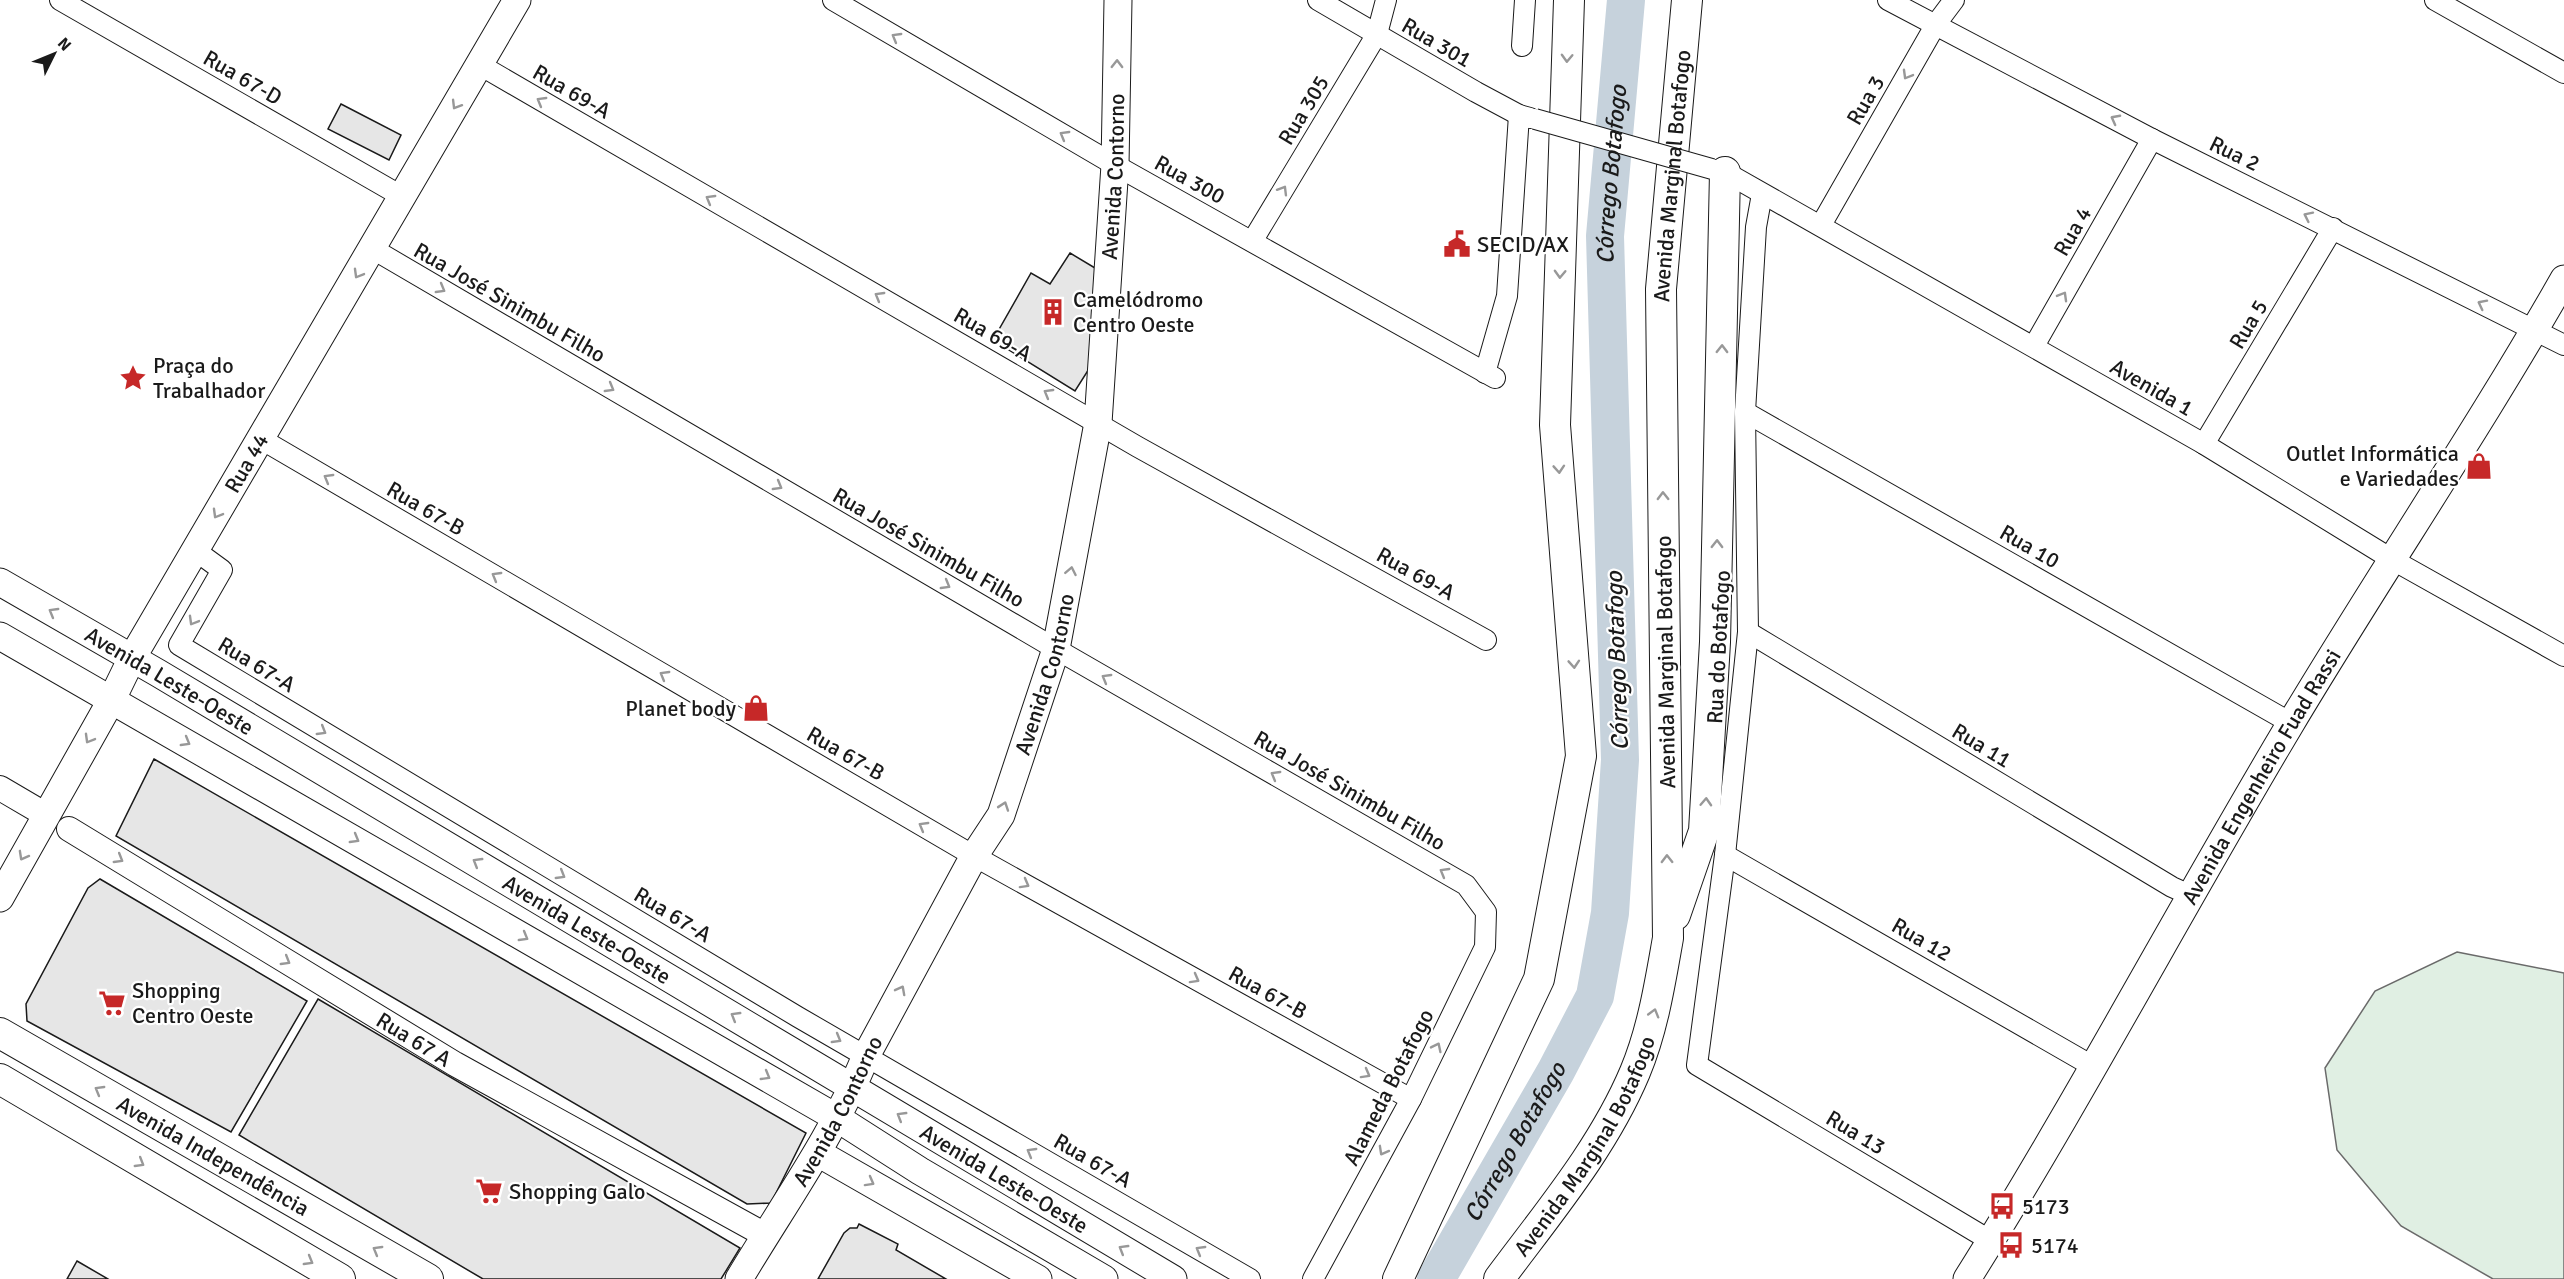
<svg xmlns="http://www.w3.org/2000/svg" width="2564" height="1279" viewBox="0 0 2564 1279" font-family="Signika,sans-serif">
<rect width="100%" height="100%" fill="#fff"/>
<!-- green -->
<path fill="#e0efe3" stroke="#6a6a6a" stroke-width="1.5" d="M2457 952 2564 973V1279H2493L2401 1226 2337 1150 2325 1068 2375 991Z"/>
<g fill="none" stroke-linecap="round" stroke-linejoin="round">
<!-- river -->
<path stroke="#c6d2dc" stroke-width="38" id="s1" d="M1436 1279 1556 1071 1595 996 1610 913 1620 760 1605 236 1626 0"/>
</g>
<!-- building -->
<g fill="#e6e6e6" stroke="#1a1a1a" stroke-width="1.5">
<path d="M341 104 401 135 389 160 328 129Z"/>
<path d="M1070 253 1100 271 1094 361 1075 391 993 340 1031 273 1050 284Z"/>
<path d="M154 759 806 1133 771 1203 747 1204 116 836Z"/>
<path d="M100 879 307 1001 231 1132 27 1021 26 1004 88 888Z"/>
<path d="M318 999 740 1248 721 1279H483L239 1135Z"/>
<path d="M859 1224 898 1244 896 1250 946 1279H818L844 1233 850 1228H857Z"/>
<path d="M77 1261 108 1279H67Z"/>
</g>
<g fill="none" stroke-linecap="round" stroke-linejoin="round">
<defs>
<g id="minor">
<path d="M60 0 403 197"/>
<path d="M833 0 1115 165 1495 378"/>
<path d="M1318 0 1476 92 1519 115 1530 118"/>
<path d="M1888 0 2152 139 2564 345"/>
<path d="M2435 0 2564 73"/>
<path d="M1522 46 1525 0"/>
<path d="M480 65 1138 447 1486 640"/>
<path d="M1718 170 1725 172 2204 444 2393 560 2564 656"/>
<path d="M1762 194 1756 227 1745 412 1748 632 1725 855 1697 1065 1991 1241"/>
<path d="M1821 225 1936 24 1954 0"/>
<path d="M1253 240 1377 34 1386 0"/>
<path d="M373 249 1056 649 1466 885 1486 912 1485 947 1411 1099 1313 1279"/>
<path d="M2034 346 2152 139"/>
<path d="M1485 373 1507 296 1519 115"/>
<path d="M1745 412 2291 723"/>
<path d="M261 439 974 856 1411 1099"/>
<path d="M2204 444 2333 228"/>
<path d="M196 551 222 570 179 645 798 1017 1250 1279"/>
<path d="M1748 632 2172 887 2192 896"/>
<path d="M1725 855 2094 1067"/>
</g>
<g id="tertiary">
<path d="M0 788 46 815"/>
<path id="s2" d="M69 829 455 1064 765 1235"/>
</g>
<g id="secondary">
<path id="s3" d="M0 582 158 673 1173 1279"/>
<path d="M0 636 837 1118 920 1171 1104 1279"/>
<path id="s4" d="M0 898 112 699 132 658 517 0"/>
<path d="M818 1153 1038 1279"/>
<path id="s5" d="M739 1279C783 1205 833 1136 866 1056L974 856 1001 815 1056 649 1098 423 1115 165 1118 0"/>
<path id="s6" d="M1967 1279C2081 1097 2181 907 2291 723 2380 574 2478 430 2564 279"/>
</g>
<g id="primary">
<path d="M1675 915 1704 831 1715 642 1725 172"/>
<path id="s7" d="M0 1033 428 1279"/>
<path d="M0 1079 340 1279"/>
<path d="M1398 1279 1539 979 1581 756 1555 425 1569 0"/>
<path id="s8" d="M1499 1279C1548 1213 1603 1148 1635 1072 1653 1029 1660 983 1668 938L1661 289 1687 0"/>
</g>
</defs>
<!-- minor casing -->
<use href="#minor" stroke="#1a1a1a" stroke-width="22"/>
<!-- tertiary casing -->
<use href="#tertiary" stroke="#1a1a1a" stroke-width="26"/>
<!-- secondary casing -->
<use href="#secondary" stroke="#1a1a1a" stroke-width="29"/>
<!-- primary casing -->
<use href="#primary" stroke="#1a1a1a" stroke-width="32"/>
<!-- minor -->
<use href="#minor" stroke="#fff" stroke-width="20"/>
<!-- tertiary -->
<use href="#tertiary" stroke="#fff" stroke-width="24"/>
<!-- secondary -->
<use href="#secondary" stroke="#fff" stroke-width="27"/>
<!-- primary -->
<use href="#primary" stroke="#fff" stroke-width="30"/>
<defs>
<path id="minor-bridge" d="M1535 119 1712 169"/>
</defs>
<!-- minor-bridge casing -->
<use href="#minor-bridge" stroke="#1a1a1a" stroke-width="22" stroke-linecap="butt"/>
<!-- minor-bridge -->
<use href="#minor-bridge" stroke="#fff" stroke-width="20"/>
</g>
<!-- one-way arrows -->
<defs><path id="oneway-chevron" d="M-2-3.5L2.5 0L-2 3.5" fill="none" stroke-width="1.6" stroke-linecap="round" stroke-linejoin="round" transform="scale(1.5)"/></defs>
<g stroke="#989898">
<use href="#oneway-chevron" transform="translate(896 37) rotate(-150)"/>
<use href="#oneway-chevron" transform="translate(1567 58) rotate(92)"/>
<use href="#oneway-chevron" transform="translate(1117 64) rotate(-89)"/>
<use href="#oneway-chevron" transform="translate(1907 75) rotate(120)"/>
<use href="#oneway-chevron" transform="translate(541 101) rotate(-150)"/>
<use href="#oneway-chevron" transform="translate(456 105) rotate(121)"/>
<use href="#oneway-chevron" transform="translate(2115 119) rotate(-152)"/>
<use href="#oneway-chevron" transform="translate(1064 135) rotate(-150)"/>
<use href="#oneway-chevron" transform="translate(1283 190) rotate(-59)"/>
<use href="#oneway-chevron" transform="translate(710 199) rotate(-150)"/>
<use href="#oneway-chevron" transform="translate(2308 216) rotate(-154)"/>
<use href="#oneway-chevron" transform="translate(358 274) rotate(120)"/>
<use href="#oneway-chevron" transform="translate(1560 274) rotate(92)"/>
<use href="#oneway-chevron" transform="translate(441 289) rotate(30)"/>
<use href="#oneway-chevron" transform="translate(879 296) rotate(-150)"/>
<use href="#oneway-chevron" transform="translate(2063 296) rotate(-60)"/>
<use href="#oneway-chevron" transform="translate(2482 304) rotate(-153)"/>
<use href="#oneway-chevron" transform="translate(1722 349) rotate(-89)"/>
<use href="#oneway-chevron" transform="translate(610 388) rotate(30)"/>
<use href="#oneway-chevron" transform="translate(1048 393) rotate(-150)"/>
<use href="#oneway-chevron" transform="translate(1559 469) rotate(86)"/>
<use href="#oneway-chevron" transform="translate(328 478) rotate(-150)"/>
<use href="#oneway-chevron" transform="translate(778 486) rotate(30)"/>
<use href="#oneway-chevron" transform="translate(1663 496) rotate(-91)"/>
<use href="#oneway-chevron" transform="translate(217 514) rotate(120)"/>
<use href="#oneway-chevron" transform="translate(1717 544) rotate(-89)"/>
<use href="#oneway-chevron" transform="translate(1071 571) rotate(-79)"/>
<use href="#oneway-chevron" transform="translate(496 576) rotate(-150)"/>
<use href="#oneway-chevron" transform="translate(946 585) rotate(30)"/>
<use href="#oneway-chevron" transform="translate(53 612) rotate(-150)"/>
<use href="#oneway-chevron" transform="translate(193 621) rotate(120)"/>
<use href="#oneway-chevron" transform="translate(1574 664) rotate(86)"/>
<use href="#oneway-chevron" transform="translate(664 675) rotate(-150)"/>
<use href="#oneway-chevron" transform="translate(1106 678) rotate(-150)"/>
<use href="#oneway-chevron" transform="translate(322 731) rotate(31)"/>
<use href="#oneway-chevron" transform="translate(89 739) rotate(120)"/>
<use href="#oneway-chevron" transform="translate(186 742) rotate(30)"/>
<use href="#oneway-chevron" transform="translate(1275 775) rotate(-150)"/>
<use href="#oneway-chevron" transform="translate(1706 802) rotate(-87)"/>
<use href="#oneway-chevron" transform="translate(1004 806) rotate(-71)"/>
<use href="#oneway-chevron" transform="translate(923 826) rotate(-150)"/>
<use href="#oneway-chevron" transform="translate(355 839) rotate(30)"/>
<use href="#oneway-chevron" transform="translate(23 856) rotate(119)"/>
<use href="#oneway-chevron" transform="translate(119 859) rotate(31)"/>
<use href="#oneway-chevron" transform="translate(1667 859) rotate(-91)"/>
<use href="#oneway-chevron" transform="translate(477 862) rotate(-149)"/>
<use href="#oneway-chevron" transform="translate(1444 872) rotate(-150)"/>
<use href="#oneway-chevron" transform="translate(561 875) rotate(31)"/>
<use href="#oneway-chevron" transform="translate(1025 884) rotate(29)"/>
<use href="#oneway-chevron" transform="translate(524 937) rotate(30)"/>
<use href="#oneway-chevron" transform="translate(286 961) rotate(31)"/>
<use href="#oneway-chevron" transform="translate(1195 979) rotate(29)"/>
<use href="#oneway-chevron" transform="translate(901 990) rotate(-62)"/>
<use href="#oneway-chevron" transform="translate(1654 1013) rotate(-74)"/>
<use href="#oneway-chevron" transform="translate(735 1016) rotate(-149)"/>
<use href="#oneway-chevron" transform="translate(837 1039) rotate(30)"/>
<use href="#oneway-chevron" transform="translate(1437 1047) rotate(-64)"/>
<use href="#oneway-chevron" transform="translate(1366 1074) rotate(29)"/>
<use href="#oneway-chevron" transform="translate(766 1076) rotate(30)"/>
<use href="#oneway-chevron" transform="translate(99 1090) rotate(-150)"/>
<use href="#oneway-chevron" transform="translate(901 1116) rotate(-149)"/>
<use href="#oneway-chevron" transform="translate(1383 1151) rotate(119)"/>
<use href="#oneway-chevron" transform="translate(1031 1152) rotate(-150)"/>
<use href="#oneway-chevron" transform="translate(140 1163) rotate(31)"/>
<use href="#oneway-chevron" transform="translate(870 1182) rotate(29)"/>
<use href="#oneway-chevron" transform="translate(1123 1249) rotate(-149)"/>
<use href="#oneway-chevron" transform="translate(377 1250) rotate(-150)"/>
<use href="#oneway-chevron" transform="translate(1200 1250) rotate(-150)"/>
<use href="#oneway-chevron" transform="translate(309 1261) rotate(30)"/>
</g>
<!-- icons -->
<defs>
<symbol id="civic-bare" viewBox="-9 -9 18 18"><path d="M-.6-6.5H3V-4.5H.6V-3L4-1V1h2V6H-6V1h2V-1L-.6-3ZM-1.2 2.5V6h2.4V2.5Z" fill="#c62828" stroke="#fff" stroke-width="2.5" paint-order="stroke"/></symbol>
<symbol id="building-bare" viewBox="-9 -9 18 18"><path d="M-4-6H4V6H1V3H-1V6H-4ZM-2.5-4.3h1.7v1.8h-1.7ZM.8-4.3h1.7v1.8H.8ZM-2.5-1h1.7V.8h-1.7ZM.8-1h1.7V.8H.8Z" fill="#c62828" stroke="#fff" stroke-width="2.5" paint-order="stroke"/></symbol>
<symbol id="sight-bare" viewBox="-9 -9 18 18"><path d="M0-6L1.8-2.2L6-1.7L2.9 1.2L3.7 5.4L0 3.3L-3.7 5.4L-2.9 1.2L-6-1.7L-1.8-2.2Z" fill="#c62828" stroke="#fff" stroke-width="2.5" paint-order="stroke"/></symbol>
<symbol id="shop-bare" viewBox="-9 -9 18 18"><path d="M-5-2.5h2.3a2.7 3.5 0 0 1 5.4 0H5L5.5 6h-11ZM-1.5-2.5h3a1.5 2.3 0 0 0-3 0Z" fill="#c62828" stroke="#fff" stroke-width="2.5" paint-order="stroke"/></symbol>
<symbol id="supermarket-bare" viewBox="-9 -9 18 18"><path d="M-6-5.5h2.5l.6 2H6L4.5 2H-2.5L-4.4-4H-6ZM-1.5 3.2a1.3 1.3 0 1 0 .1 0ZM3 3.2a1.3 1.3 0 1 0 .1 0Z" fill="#c62828" stroke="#fff" stroke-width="2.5" paint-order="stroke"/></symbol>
<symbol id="bus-bare" viewBox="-9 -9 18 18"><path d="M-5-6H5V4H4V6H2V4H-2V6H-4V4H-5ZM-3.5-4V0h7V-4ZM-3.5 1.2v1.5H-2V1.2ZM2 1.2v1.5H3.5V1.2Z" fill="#c62828" stroke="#fff" stroke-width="2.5" paint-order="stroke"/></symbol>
</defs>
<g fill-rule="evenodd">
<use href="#civic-bare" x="1438" y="225" width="38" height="38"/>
<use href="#building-bare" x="1034" y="293" width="38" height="38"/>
<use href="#sight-bare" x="114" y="359" width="38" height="38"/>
<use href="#shop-bare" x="2460" y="447" width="38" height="38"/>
<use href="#shop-bare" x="737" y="689" width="38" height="38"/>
<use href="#supermarket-bare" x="93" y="984" width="38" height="38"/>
<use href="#supermarket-bare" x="470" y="1172" width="38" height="38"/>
<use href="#bus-bare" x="1983" y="1187" width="38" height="38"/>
<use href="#bus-bare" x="1992" y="1226" width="38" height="38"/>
</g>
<g text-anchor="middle" stroke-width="4.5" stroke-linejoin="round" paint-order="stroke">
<!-- street labels -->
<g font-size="22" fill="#1a1a1a" stroke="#fff">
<text transform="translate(1437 42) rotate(30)" y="8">Rua 301</text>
<text transform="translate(243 77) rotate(30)" y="8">Rua 67-D</text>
<text transform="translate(572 91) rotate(30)" y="8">Rua 69-A</text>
<text transform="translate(1865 100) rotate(-60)" y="8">Rua 3</text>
<text transform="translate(1303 110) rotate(-59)" y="8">Rua 305</text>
<text transform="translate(2235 153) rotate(26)" y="8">Rua 2</text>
<text dy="8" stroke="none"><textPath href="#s8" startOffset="1149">Avenida Marginal Botafogo</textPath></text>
<text dy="8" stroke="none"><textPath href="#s5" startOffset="1185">Avenida Contorno</textPath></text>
<text transform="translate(1190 179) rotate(29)" y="8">Rua 300</text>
<text transform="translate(2072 231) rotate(-60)" y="8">Rua 4</text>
<text transform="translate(510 302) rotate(30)" y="8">Rua José Sinimbu Filho</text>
<text transform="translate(2248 324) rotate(-59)" y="8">Rua 5</text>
<text transform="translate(993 334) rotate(30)" y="8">Rua 69-A</text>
<text transform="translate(2152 387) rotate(30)" y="8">Avenida 1</text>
<text dy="8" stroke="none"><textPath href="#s4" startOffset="500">Rua 44</textPath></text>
<text transform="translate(426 508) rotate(30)" y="8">Rua 67-B</text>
<text transform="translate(2030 546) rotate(30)" y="8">Rua 10</text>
<text transform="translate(929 547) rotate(30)" y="8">Rua José Sinimbu Filho</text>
<text transform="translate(1416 573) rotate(29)" y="8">Rua 69-A</text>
<text transform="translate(1718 647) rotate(-87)" y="8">Rua do Botafogo</text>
<text transform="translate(1665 662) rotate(-91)" y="8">Avenida Marginal Botafogo</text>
<text transform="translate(257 664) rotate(31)" y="8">Rua 67-A</text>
<text dy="8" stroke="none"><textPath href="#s5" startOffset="681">Avenida Contorno</textPath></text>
<text dy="8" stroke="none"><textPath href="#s3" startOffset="196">Avenida Leste-Oeste</textPath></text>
<text transform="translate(1982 745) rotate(31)" y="8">Rua 11</text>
<text transform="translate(846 753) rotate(30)" y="8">Rua 67-B</text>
<text dy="8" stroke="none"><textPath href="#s6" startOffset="582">Avenida Engenheiro Fuad Rassi</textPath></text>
<text transform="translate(1350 790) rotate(30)" y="8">Rua José Sinimbu Filho</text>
<text transform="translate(673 914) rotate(31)" y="8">Rua 67-A</text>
<text dy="8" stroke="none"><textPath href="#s3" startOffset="682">Avenida Leste-Oeste</textPath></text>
<text transform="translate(1922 939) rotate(30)" y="8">Rua 12</text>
<text transform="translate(1268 992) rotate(29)" y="8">Rua 67-B</text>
<text dy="8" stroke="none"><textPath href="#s2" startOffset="404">Rua 67 A</textPath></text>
<text transform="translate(1388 1087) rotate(-63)" y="8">Alameda Botafogo</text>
<text dy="8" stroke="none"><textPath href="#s5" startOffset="195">Avenida Contorno</textPath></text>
<text transform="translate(1856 1132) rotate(31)" y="8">Rua 13</text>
<text dy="8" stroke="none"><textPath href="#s8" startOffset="159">Avenida Marginal Botafogo</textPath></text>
<text dy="8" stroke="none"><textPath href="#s7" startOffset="246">Avenida Independência</textPath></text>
<text transform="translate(1093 1160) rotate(30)" y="8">Rua 67-A</text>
<text dy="8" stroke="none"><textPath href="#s3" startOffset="1168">Avenida Leste-Oeste</textPath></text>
</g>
<!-- poi labels -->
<g font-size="22" fill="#1a1a1a" stroke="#fff" text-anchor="start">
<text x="1477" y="252">SECID/AX</text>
<text x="1073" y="307">Camelódromo<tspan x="1073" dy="25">Centro Oeste</tspan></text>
<text x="153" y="373">Praça do<tspan x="153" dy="25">Trabalhador</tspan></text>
<text x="2459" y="461" text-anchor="end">Outlet Informática<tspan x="2459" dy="25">e Variedades</tspan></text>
<text x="736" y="716" text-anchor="end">Planet body</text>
<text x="132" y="998">Shopping<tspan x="132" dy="25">Centro Oeste</tspan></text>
<text x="509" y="1199">Shopping Galo</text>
<text x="2022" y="1214">5173</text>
<text x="2031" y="1253">5174</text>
</g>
<!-- water labels -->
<g font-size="24" font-style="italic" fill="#1a1a1a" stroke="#fff">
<text dy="8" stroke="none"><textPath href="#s1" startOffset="1148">Córrego Botafogo</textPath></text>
<text transform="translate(1617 661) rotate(-92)" y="8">Córrego Botafogo</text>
<text dy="8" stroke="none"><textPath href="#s1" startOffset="158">Córrego Botafogo</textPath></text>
</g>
</g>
<!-- north arrow -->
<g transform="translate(54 54) rotate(47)" stroke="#ffffff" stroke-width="4.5" paint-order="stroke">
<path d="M0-4.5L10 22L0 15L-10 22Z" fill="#1a1a1a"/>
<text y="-9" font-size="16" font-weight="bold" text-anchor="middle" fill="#1a1a1a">N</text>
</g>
</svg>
